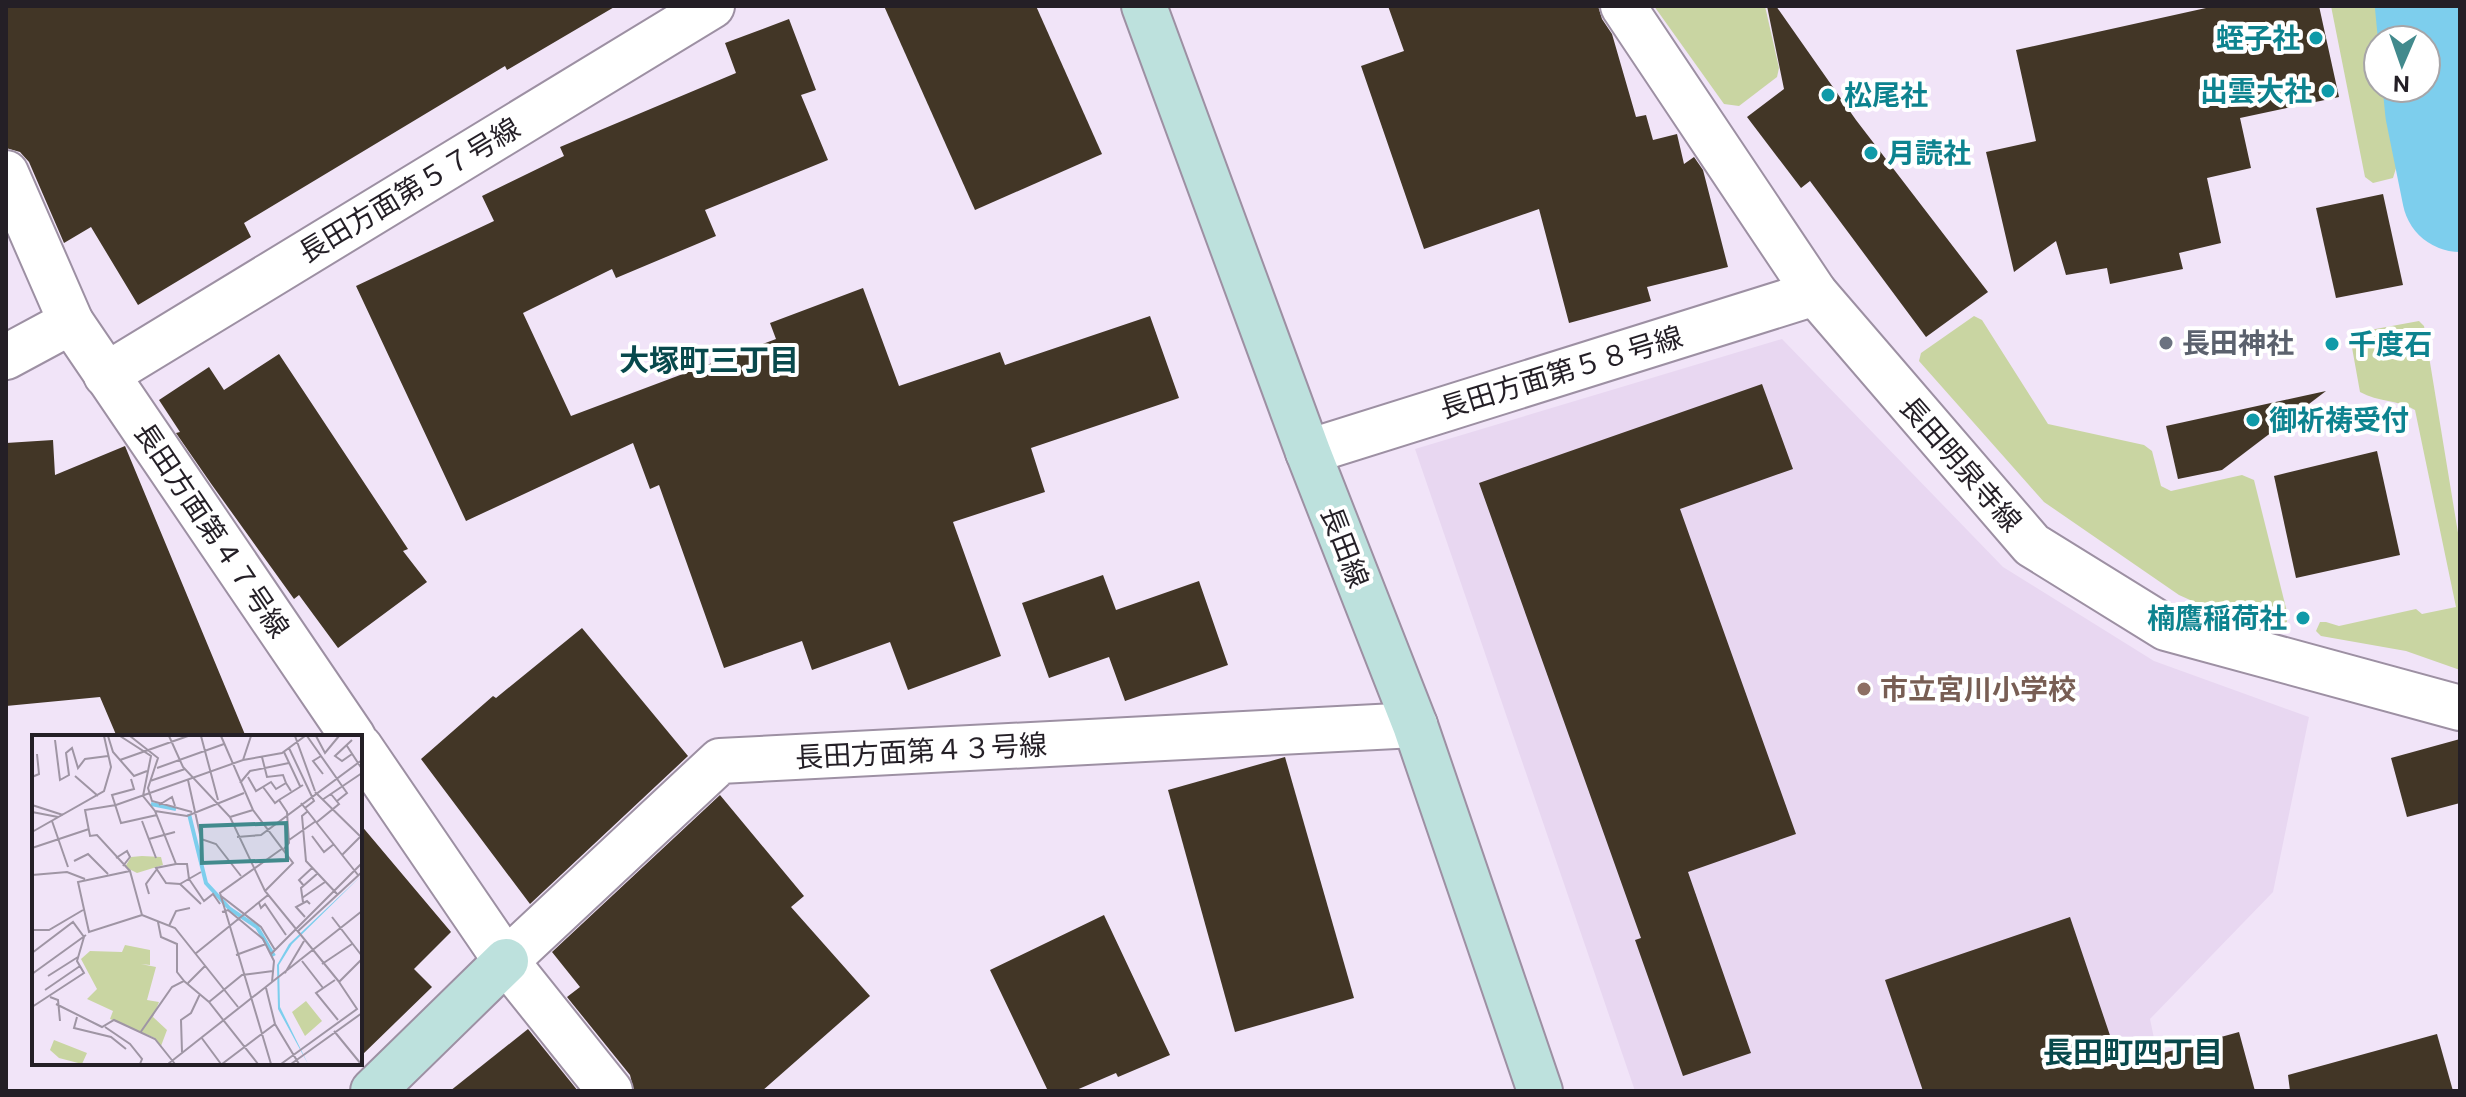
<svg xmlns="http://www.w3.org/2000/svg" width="2466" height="1097" viewBox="0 0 2466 1097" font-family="'Public Sans','Noto Sans JP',sans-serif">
<rect width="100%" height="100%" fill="#f1e4f8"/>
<!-- built -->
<path fill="#e8d7f1" d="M1782 339 2003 567 2154 661 2309 717 2273 892 2150 1019 2165 1091H1635L1415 449Z"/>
<!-- green -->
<g fill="#c9d5a2">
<path d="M1654 6H1765L1779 68 1777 77 1739 106 1724 104Z"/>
<path d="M2331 6H2381L2383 40H2378V88H2386L2397 165 2393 178 2373 183 2365 177Z"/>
<path d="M1974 316 1982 320 2048 424 2144 445 2152 451 2161 486 2171 491 2242 475 2254 480 2287 612V622L2277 628 2230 618 2179 595 2044 502 1919 361 1921 353Z"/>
<path d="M2419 321 2424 326 2460 545V670L2406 651 2321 636 2316 631 2320 622H2326L2339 626 2416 609 2422 614 2456 607 2415 410C2399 400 2378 402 2360 392L2351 342 2359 332Z"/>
</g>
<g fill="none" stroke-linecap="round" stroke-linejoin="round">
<!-- river -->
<path stroke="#7dceed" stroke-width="116" d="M2433 6 2443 110 2460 194"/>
</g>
<!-- building -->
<g fill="#423626">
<path d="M6 6H616L507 70 505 66 244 223 251 237 138 305 91 227 64 243 29 162 20 152 6 148Z"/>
<path d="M884 6H1036L1102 154 975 210Z"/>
<path d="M1388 6H1598L1602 19 1612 34 1636 117 1646 115 1653 140 1677 134 1684 164 1694 157 1703 170 1728 267 1647 287 1651 301 1569 323 1539 209 1424 249 1361 66 1404 51Z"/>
<path d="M1767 6H1776L1856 120 1988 292 1926 337 1810 181 1801 188 1747 117 1784 89Z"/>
<path d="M2215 6H2319L2339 97 2240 118 2251 168 2207 178 2221 243 2179 253 2183 269 2110 284 2107 268 2066 275 2056 241 2014 272 1986 152 2036 141 2016 50Z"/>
<path d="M789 19 816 90 801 95 828 160 705 210 716 236 616 278 612 269 523 313 571 416 776 339 770 323 863 288 899 386 1000 352 1005 365 1150 316 1179 398 1031 448 1045 492 953 522 1001 656 908 690 890 642 812 670 802 641 724 668 659 485 650 489 633 443 466 521 356 286 494 221 482 196 564 156 560 147 736 73 725 43Z"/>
<path d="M2383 194 2403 285 2336 298 2316 208Z"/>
<path d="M279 354 408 549 403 551 427 582 338 648 299 595 294 599 212 485 176 433 180 432 159 400 209 367 224 390Z"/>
<path d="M1762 384 1793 469 1680 509 1796 834 1688 872 1751 1053 1683 1076 1635 940 1641 938 1479 483Z"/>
<path d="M2326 391 2222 470 2178 479 2166 426Z"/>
<path d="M53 440 55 475 125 446 246 737H117L100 697 6 706V443Z"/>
<path d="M2377 451 2400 555 2296 578 2274 476Z"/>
<path d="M1103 575 1116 610 1199 581 1228 665 1125 701 1109 657 1049 678 1022 603Z"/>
<path d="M582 628 688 756 530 904 421 759 493 696 496 698Z"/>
<path d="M2460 739V803L2407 817 2391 758Z"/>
<path d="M1285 757 1354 998 1235 1032 1168 790Z"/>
<path d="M720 795 804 896 791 907 870 996 762 1091H634L630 1075 567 997 580 987 552 952Z"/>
<path d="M360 824 451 932 414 969 432 987 360 1057Z"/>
<path d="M1104 915 1170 1055 1118 1077 1116 1073 1074 1091H1048L990 970Z"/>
<path d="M2070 917 2120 1065 2239 1032 2255 1091H1923L1885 980Z"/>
<path d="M528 1029 578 1091H450Z"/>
<path d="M2437 1034 2453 1091H2290L2288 1075Z"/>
</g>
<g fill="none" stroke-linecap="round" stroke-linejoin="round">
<defs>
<g id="street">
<path d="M1623 6 1815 293 2032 545 2166 628 2460 708"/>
<path d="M6 173 71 322 353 737"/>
<path d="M6 357 71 322"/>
<path d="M106 375 712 6"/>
<path d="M1308 452 1815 293"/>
<path d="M360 747 506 961 610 1091"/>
<path d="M506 961 720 761 1415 725"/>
</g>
<g id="secondary">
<path d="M1144 6 1308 452 1415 725 1540 1091"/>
<path d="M373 1091 506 961"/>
</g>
</defs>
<!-- street casing -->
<use href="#street" stroke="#9d90a3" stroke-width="48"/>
<!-- secondary casing -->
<use href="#secondary" stroke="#9d90a3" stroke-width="48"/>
<!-- street -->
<use href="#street" stroke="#fff" stroke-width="44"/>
<!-- secondary -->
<use href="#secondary" stroke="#bde1dd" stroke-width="44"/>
</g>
<!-- markers -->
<g fill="#0f9aa8" stroke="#fff" stroke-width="3">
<circle cx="2316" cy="38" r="8"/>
<circle cx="2328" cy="91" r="8"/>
<circle cx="1828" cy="95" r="8"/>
<circle cx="1871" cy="153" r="8"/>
<circle cx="2332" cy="344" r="8"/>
<circle cx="2253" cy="420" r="8"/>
<circle cx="2303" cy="618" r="8"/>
</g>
<circle fill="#6b7280" stroke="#fff" stroke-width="3" cx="2166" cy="343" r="8"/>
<circle fill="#8d6e63" stroke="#fff" stroke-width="3" cx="1864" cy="689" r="8"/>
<g text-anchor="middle" stroke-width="8" stroke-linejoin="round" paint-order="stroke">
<!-- culture labels -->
<g font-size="28" font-weight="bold" fill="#0d838f" stroke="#fff" text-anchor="start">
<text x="2300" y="48" text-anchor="end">蛭子社</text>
<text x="2312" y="101" text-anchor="end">出雲大社</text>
<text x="1844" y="105">松尾社</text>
<text x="1887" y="163">月読社</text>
<text x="2348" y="354">千度石</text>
<text x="2269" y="430">御祈祷受付</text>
<text x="2287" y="628" text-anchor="end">楠鷹稲荷社</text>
</g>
<!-- street labels -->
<g font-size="28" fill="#241f26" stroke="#fff">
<text transform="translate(409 190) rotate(-31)" y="10">長田方面第５７号線</text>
<text transform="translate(1561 372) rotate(-17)" y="10">長田方面第５８号線</text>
<text transform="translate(1961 464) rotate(49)" y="10">長田明泉寺線</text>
<text transform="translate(212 530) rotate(56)" y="10">長田方面第４７号線</text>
<text transform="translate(1345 547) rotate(69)" y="10">長田線</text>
<text transform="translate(921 751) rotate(-3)" y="10">長田方面第４３号線</text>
</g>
<!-- worship labels -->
<g font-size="28" font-weight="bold" fill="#5b616d" stroke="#fff" text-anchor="start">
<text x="2182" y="353">長田神社</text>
</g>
<!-- education labels -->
<g font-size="28" font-weight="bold" fill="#785e54" stroke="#fff" text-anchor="start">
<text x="1880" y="699">市立宮川小学校</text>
</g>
<!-- neighbourhood labels -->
<g font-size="30" font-weight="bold" fill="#08494c" stroke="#fff">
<text x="709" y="371">大塚町三丁目</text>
<text x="2133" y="1063">長田町四丁目</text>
</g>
</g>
<!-- overview -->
<g transform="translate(32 735)">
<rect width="330" height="330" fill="#f1e4f8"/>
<path d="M110 121 129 122 131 130 105 138 93 132 99 122ZM93 210 118 215V230L109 229 124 232 115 265 127 267 121 282 135 295 129 311 123 303 78 284 81 276 55 264 65 254 49 224 58 216 90 217ZM274 266 290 286 273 301 260 277ZM22 305 55 318 50 329 27 323 18 315Z" fill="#c9d5a2"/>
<path d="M330 140 260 209 247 230 248 272 276 329 246 274 245 230 257 209Z" fill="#7dceed"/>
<path fill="none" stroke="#7dceed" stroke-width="4" d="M119 69 144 74M157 79 174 148 198 174 225 192 242 221"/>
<path fill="none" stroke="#9f95a4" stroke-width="2" d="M76 1 81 17 102 41 115 36M88 1 119 21 111 61 123 76 144 129H155L157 144 172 166 181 159 188 169M98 1 126 23 116 53 120 66 160 77M137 1 151 32 198 82 233 156 308 248M169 1 186 65M189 1 221 75 261 128 233 156M263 1 283 56M275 1 315 58 305 66M284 1 293 18 307 1M23 5 28 45 37 40 34 18 40 13 46 33 53 24 76 21M320 5 303 21 310 26 320 19M315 11 330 34M257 13 282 66 273 73M252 17 268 51M289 21 281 26 291 39M230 22 235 42 251 40 254 48M88 25 156 1M211 25 219 1M125 33 192 9M43 41 66 61M0 42 7 39 5 19M216 42 224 56 239 47 244 54 254 48 259 56M99 44 102 54 80 60 89 88 125 80M156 45 169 104 184 109 209 141M118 46 153 34M208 48 218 36 257 28M231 52 243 68 247 65M283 57 330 103M290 65 330 38M269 68 326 140M0 70 31 80M127 70 140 62 143 71M123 76 155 81 212 58M276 76 270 81 274 126 306 160M0 77 26 82M198 82 221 75M20 86 36 132M110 86 124 123M285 87 307 69 299 59M0 97 72 56 79 32 72 1M280 101 292 117 302 109M205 102 229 100 330 25M117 104 143 97M257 105 284 86M0 113 57 94M252 114 257 108 255 77 247 65 271 50M310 120 328 102M84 123 95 116 98 122 91 131M42 126 56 119 76 139M144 129 124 133 134 148 148 149 169 169M98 136 65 100 58 101 53 75 84 70 211 25 250 18 273 1M98 136 110 180 57 197 46 147ZM0 140 35 137 53 144M148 149 169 137M272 151 267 145 280 133M117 159 114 149 125 134M189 161 229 192 243 215M270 163 293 147M271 167 269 153 286 138M227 168 229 173 233 169 254 200M190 177 196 175 231 204 242 226 240 247M110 180 143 193 206 272M273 182 264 172 275 166 278 169M300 182 330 221M137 191 144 176 158 173M0 195H17L51 175M265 197 330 137M0 218 41 187 52 202 45 226 52 238 0 272M163 219 236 160M239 219 330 128M204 220 234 209M270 226 291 253M290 229 320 209M253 238 272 206M0 239 54 200M16 241 46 222M303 245 284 258 306 285M152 246 177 267 226 329M156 248 173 231M234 253 243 289 267 329M13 255 48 231M18 262 26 265 28 286M177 267 210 240 241 236M24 269 70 292 82 285 123 304 143 329M45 282 42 293 79 302 94 314M73 292 98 309 110 324 108 329M302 296 329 329M108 298 140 252 152 246 145 237V209L129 202 126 187M169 302 189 329M150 317 149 285 159 278 168 259M136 329 330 176M190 329 243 289M239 329 188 158 251 113M249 329 325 274 307 247 330 224M259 329 330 278"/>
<path fill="#428a8d" fill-opacity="0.15" stroke="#428a8d" stroke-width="4" d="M254 88 255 125 170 128 169 91Z"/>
<rect width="330" height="330" fill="none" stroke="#241f26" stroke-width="4"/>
</g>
<!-- border -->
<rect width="2466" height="1097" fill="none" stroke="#241f26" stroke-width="16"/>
<!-- north arrow -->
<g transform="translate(2402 64) rotate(182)"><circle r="38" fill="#ffffff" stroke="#a7a5a8" stroke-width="2"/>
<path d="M0-6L14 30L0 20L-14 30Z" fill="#428a8d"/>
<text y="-12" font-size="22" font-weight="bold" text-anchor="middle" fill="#241f26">N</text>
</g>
</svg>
